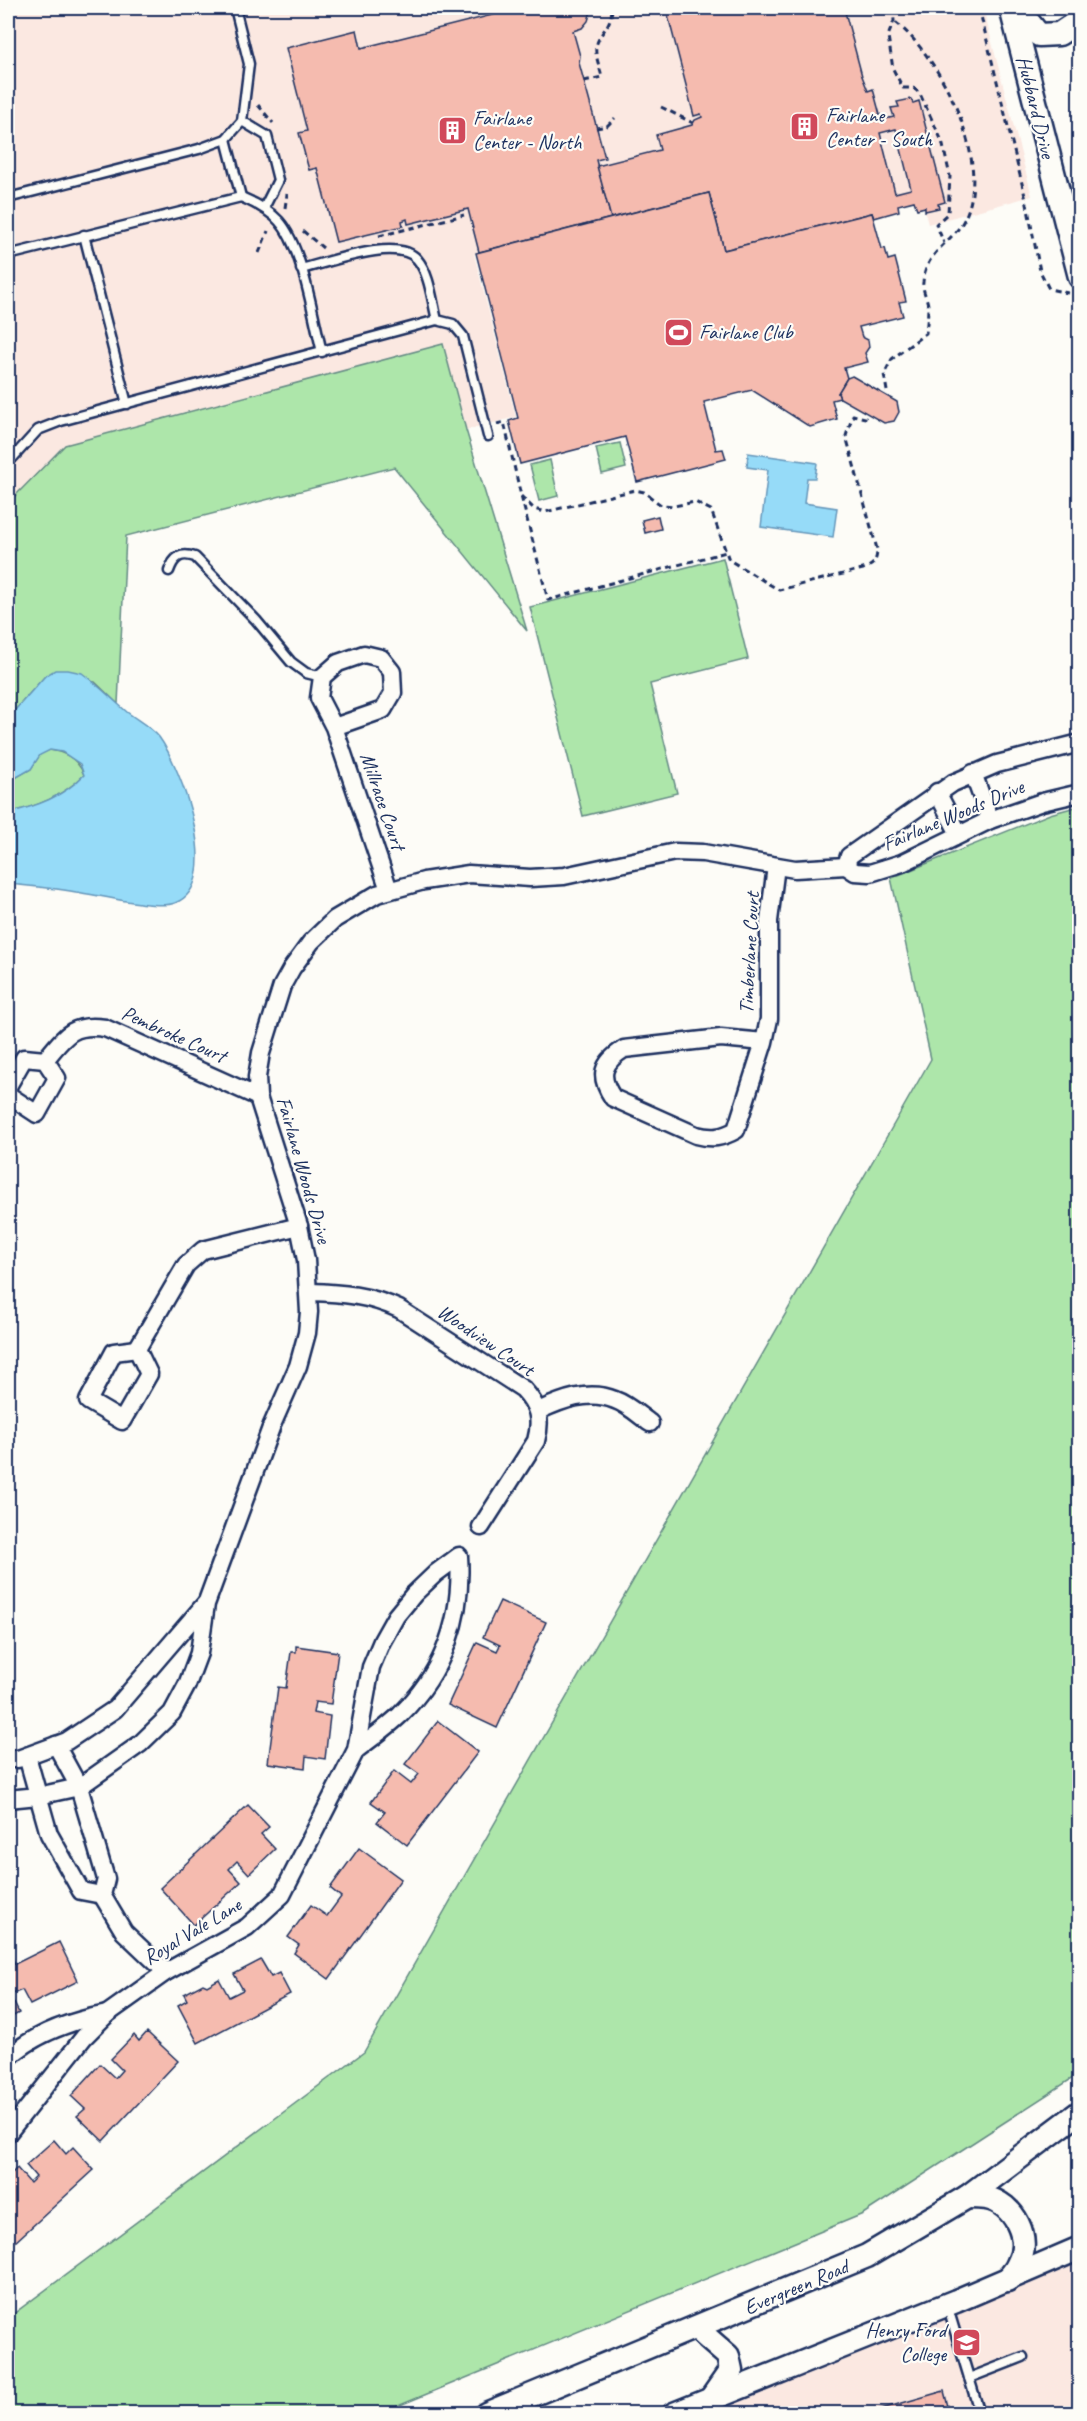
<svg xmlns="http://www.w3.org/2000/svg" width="1087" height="2421" viewBox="0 0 1087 2421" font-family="Caveat,sans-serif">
<rect width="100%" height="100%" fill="#fdfcf7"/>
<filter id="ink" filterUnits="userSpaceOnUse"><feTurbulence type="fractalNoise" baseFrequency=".0167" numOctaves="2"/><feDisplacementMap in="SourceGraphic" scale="12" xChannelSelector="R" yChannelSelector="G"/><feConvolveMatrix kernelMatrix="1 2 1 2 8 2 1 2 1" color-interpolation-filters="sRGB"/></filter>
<g filter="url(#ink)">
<!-- built -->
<g fill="#fbe8e1">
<path d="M8 8H983L1032 196 928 224 921 199 708 193 474 254 516 417 466 430 443 344 65 445 8 503Z"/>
<path d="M1079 2248V2413L674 2414Z"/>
</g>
<!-- green -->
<g fill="#ade6aa" stroke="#648a84" stroke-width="1.5">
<path d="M443 344 466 430 527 631 394 467 126 536 118 704 95 682 45 676 8 718V503L65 445Z"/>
<path d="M620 443 626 468 602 474 596 448Z"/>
<path d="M550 460 558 496 539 501 530 465Z"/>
<path d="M723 558 748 659 650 684 677 793 583 816 530 607Z"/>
<path d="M49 750C66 752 78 759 84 775 62 797 37 806 8 813V782L31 769 40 754Z"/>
<path d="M1079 806V2074L863 2214 381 2413H8V2318L364 2052 931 1059 891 878 1050 814Z"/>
</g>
<!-- water -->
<g fill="#96dbf8" stroke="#6596ba" stroke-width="1.5">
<path d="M748 453 817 463 815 478H807L804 503 837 508 833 537 761 527 768 470 747 467Z"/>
<path d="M55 670H68L82 673C98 685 112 699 127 712 137 720 151 727 159 737 181 767 225 885 175 903 157 910 98 895 76 892 53 888 30 886 8 884V813C37 806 63 797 84 775L80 764 62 752 50 750 40 755 31 769 8 782V718L45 676Z"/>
</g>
<!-- building -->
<g fill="#f5bbaf" stroke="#1b2f5e" stroke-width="1.5" fill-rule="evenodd">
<path d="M520 8H535L536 11 542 9V8H592L588 21 582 28 573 31 580 56 579 63 605 158 596 160 611 218 479 252 468 209 408 224 407 219 402 221 403 226 336 242 317 168 309 170 299 133 307 131 286 48 357 30 361 48Z"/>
<path d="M666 8H844L862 76 868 91 873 89 880 115 875 116 876 121 894 117 891 108 899 107 897 102 911 99 913 103 919 101 945 202 938 204 939 208 925 211V207L917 209 914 201 898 205 899 211 874 218 872 213 724 250 709 193 611 218 597 166 660 150 656 135 692 125 695 120 702 117 701 114 694 116ZM896 129 911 189 895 193 880 133Z"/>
<path d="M709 193 724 250 872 213 882 249 885 248 888 260 895 258 906 301 899 302 903 316 859 327 862 337 868 340 869 347 865 353 868 362 844 368 847 378 838 393 840 398 832 400 837 419 810 427 752 390 704 402 716 450 723 449 726 459 637 482 625 437 520 464 509 421 518 418 476 253Z"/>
<path d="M852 376 897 402 899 412 894 421 884 423 840 398 838 393 847 378Z"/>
<path d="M658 516 661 529 645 533 642 520Z"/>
<path d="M500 1601 546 1622 497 1728 448 1705 477 1642 497 1651 500 1645 483 1637Z"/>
<path d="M296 1646 338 1652 331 1704 315 1702 313 1713 330 1716 325 1759 306 1756 305 1768 268 1763 278 1687 286 1688 291 1652H296Z"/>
<path d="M438 1721 478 1752 407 1845 377 1822 385 1812 371 1802 394 1771 411 1784 419 1774 405 1764Z"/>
<path d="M248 1805 269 1827 261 1834 275 1849 249 1874 237 1861 229 1869 241 1882 194 1925 160 1888Z"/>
<path d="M359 1848 401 1879 329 1979 294 1953 299 1945 288 1937 311 1905 327 1916 341 1897 330 1888Z"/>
<path d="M59 1942 78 1981 30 2005 22 1990 10 1995 19 2013 8 2019V1960L12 1957 15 1964Z"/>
<path d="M261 1960 271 1977 279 1973 290 1994 198 2043 178 2005 187 2000 184 1994 203 1984 207 1986 219 1979 229 1997 243 1990 234 1974Z"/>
<path d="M147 2032 178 2061 103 2141 77 2116 85 2109 71 2096 100 2064 115 2078 122 2070 111 2059 134 2035 139 2041Z"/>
<path d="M54 2140 66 2154 73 2147 94 2170 14 2243 8 2236V2177L17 2168 30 2183 36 2177 26 2165Z"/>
<path d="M944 2391 950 2414H864Z"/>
<path d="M1057 2407H1073L1080 2409V2414H1045Z"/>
</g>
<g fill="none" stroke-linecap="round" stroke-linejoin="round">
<defs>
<g id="lane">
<path d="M242 121 267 136 278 180 264 208"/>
<path d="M226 139 241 197"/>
<path d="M8 198 199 149 226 139 242 121 249 64 235 8"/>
<path d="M84 235 127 404"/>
<path d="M8 255 241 197C255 203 269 210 279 221 303 248 313 317 322 352"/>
<path d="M301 269C327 263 398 236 417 259 430 274 432 301 437 320L453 324 463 336 488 436"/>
<path d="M8 463 38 430 61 421 437 320"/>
<path d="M169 571C174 557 181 552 195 557L256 620 291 662 306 673 322 677"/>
<path d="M947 2305 980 2414"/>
<path d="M969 2378 1023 2357"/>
</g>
<g id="street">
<path d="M334 727 383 710 393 693 392 672 381 658 364 654 338 663 322 677 319 698 334 727 389 890"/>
<path d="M973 773 990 820"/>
<path d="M937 792 959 834"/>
<path d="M846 866 849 856 953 783 997 764 1080 743"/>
<path d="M764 1042 721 1038 624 1049C602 1063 598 1076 613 1098L696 1135C712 1139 722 1138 736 1130L764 1042 769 1019V921L776 866"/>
<path d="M45 1060C65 1036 72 1023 105 1028L258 1097"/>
<path d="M8 1086 24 1058 45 1060 57 1078 37 1114 8 1095"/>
<path d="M310 1292C342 1293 369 1295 399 1309L523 1389C538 1405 542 1419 536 1441L481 1527"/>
<path d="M137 1349 186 1265 203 1250 299 1226"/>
<path d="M137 1349 149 1374 122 1421 88 1401 114 1352Z"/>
<path d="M538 1411C562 1400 589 1389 615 1400 627 1404 639 1415 650 1423"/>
<path d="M56 1745 79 1787 106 1879 102 1895 124 1932 166 1972"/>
<path d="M27 1756 49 1834 81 1891 102 1895"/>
<path d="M8 1759H18L67 1741 115 1709 205 1604"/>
<path d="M8 1799 38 1796 79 1787 140 1744 172 1713 187 1685 199 1653 206 1604 272 1425 298 1366 307 1333 309 1312 306 1260 299 1226 258 1097 257 1077 261 1053 282 986 292 968 311 942 335 919 377 894 424 881 469 874 530 878 564 876 675 852 703 853 795 869 846 866 855 872 870 873 902 863 990 820 1042 802 1080 793"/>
<path d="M8 2058C35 2033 70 2021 107 2014"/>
<path d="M8 2133 84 2037 107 2014 166 1972 247 1927 282 1895 356 1750 371 1667 382 1641 396 1616 414 1594 436 1573 459 1556C463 1617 444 1672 400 1715 386 1728 371 1739 356 1750"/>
</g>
<g id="secondary">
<path d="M1011 8 1080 277"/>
<path d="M1023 8 1026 19 1039 35 1059 34 1080 20"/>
<path d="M967 2197C973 2197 980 2197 986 2198 1014 2203 1032 2239 1018 2264 1016 2270 1011 2275 1007 2280"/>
<path d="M696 2328 728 2356 731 2370 710 2400"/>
<path d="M486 2414 867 2256 967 2197 1080 2112"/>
<path d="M674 2414 956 2301 1080 2248"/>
</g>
</defs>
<!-- lane casing -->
<use href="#lane" stroke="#1b2f5e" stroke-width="13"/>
<!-- street casing -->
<use href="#street" stroke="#1b2f5e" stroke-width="21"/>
<!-- secondary casing -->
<use href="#secondary" stroke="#1b2f5e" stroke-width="27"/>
<!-- path -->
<g stroke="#1b2f5e" stroke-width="3" stroke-dasharray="6 4.5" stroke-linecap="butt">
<path d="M893 8 894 21 888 36 893 69 903 88H914L920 94 942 141 950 176 948 213 936 224 944 243"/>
<path d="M979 8 1027 204 1040 271 1049 289 1068 293"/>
<path d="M584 81 602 77C600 67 593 52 597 43 603 28 611 27 612 8"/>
<path d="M258 105 273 123"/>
<path d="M661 107 693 123"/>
<path d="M596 128 607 126 615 118"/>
<path d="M285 208 287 194"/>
<path d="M303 231 323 248"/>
<path d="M379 236 464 215"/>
<path d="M259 253 268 231"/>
<path d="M887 391 884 374 892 359 926 333C927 324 928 314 928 305 927 298 922 290 923 282 926 250 953 243 965 218 993 160 941 57 894 21"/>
<path d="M497 424 504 422 521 496 548 600 726 552"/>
<path d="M521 496 534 509 545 512 635 490 644 492 661 505 674 506 695 502 711 510 729 560 779 590 863 569C874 565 877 561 877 549L846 436 853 415 869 419"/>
</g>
<!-- lane -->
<use href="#lane" stroke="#fdfcf7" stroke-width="8"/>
<!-- street -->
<use href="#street" stroke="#fdfcf7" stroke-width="16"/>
<!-- secondary -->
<use href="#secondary" stroke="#fdfcf7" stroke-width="22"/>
</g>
</g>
<!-- icons -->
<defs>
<symbol id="building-square" viewBox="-11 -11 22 22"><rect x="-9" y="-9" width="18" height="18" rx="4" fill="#d1495b" stroke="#fdfcf7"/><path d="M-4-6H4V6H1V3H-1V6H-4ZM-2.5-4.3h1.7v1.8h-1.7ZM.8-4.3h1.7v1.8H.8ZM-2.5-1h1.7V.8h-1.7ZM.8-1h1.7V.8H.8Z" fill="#fff"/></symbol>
<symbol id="stadium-square" viewBox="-11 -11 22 22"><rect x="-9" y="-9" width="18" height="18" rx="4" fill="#d1495b" stroke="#fdfcf7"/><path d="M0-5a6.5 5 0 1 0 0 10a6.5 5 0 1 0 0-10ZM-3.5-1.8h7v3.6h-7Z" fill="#fff"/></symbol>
<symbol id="university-square" viewBox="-11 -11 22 22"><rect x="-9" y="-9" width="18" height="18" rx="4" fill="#d1495b" stroke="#fdfcf7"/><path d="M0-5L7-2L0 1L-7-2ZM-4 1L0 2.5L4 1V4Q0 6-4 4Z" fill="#fff"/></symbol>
</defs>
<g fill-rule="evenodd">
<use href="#building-square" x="788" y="110" width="33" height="33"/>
<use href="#building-square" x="436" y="114" width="33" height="33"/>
<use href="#stadium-square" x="662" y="316" width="33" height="33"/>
<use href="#university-square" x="950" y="2326" width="33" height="33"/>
</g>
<g text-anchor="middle" stroke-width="4.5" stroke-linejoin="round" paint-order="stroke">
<!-- street labels -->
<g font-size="21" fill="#1b2f5e" stroke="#fdfcf7">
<text transform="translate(1036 107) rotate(76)" y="7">Hubbard Drive</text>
<text transform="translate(383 801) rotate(71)" y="7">Millrace Court</text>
<text transform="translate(953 815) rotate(-23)" y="7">Fairlane Woods Drive</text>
<text transform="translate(749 953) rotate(-87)" y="7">Timberlane Court</text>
<text transform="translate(174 1034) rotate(24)" y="7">Pembroke Court</text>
<text transform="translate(304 1170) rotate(74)" y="7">Fairlane Woods Drive</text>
<text transform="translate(486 1340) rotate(34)" y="7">Woodview Court</text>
<text transform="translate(192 1931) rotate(-31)" y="7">Royal Vale Lane</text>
<text transform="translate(796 2287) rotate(-23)" y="7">Evergreen Road</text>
</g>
<!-- poi labels -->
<g font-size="21" fill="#1b2f5e" stroke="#fdfcf7" text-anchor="start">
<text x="826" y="122">Fairlane<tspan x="826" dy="24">Center - South</tspan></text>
<text x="473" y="125">Fairlane<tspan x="473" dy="24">Center - North</tspan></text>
<text x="699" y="339">Fairlane Club</text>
<text x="946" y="2337" text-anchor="end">Henry Ford<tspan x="946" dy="24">College</tspan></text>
</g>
</g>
<!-- margin -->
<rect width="1087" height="2421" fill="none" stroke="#fdfcf7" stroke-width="30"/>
<rect x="15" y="15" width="1057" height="2391" fill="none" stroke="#1b2f5e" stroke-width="2" filter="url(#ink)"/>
</svg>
